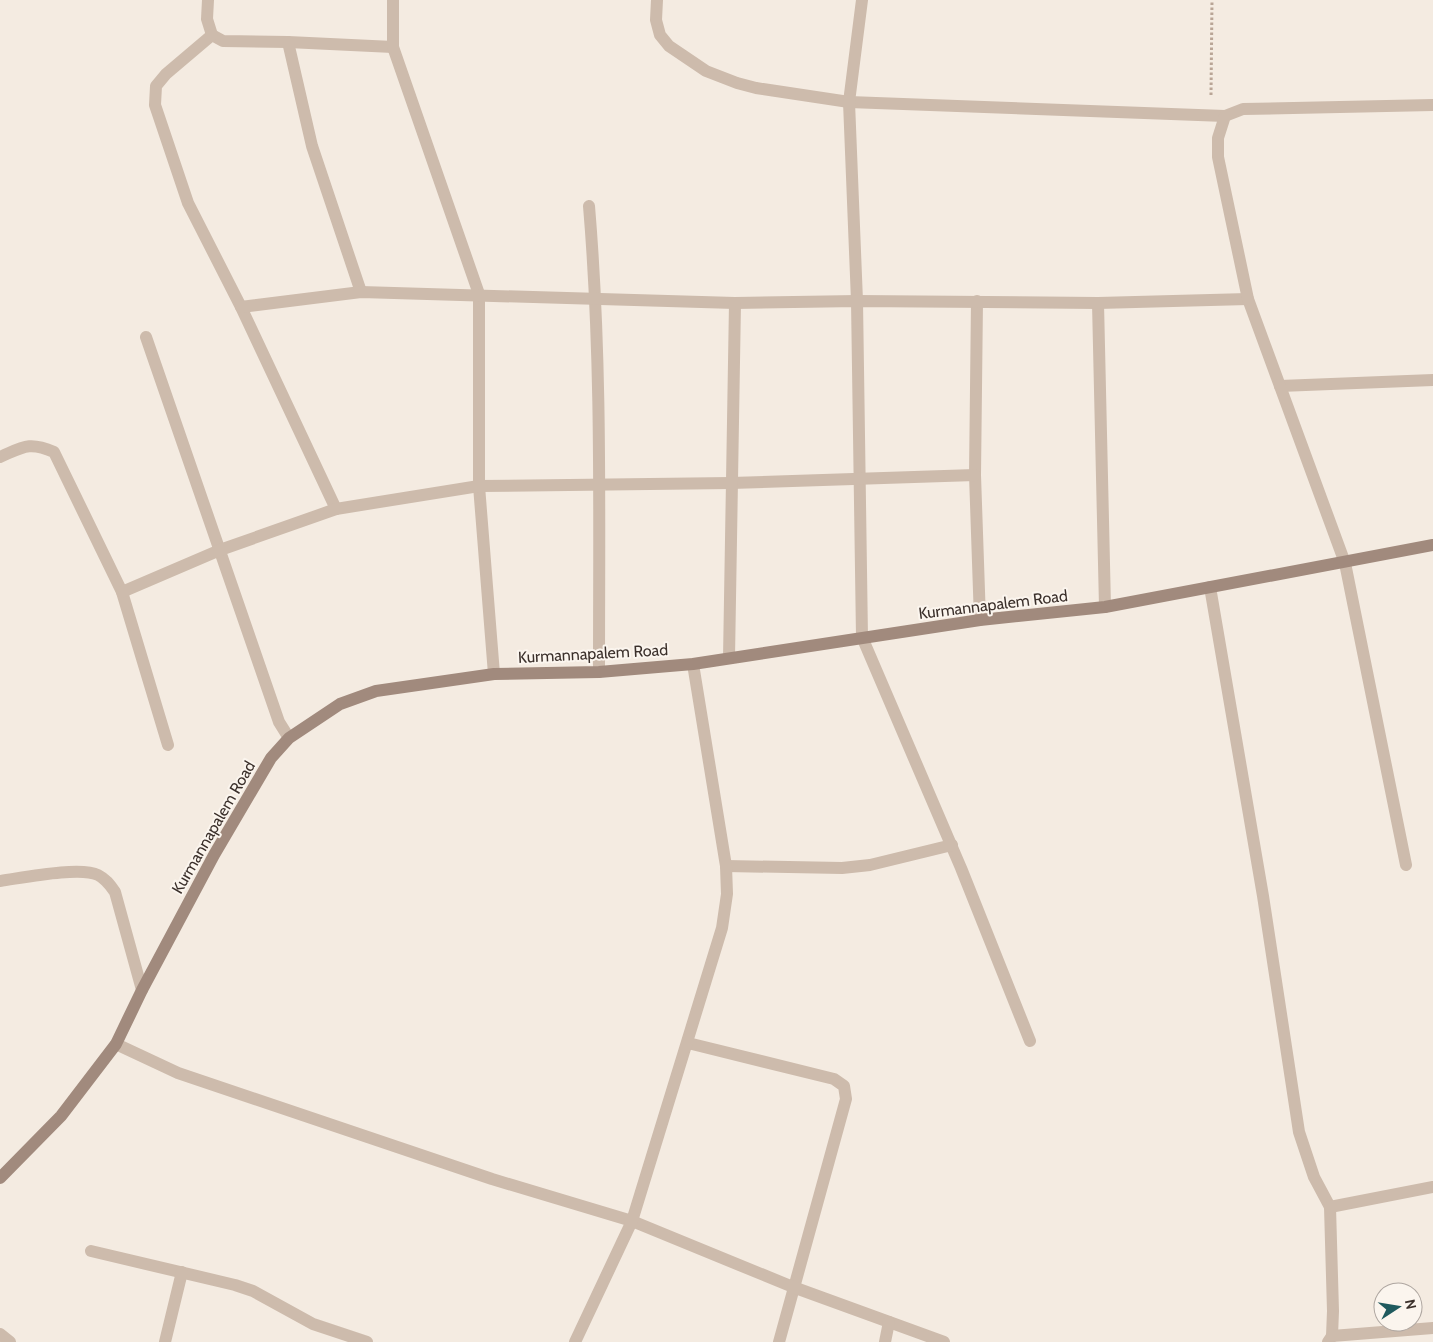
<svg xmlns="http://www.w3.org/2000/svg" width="1433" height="1342" viewBox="0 0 1433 1342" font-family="Cabin,sans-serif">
<rect width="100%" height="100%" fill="#f4ebe1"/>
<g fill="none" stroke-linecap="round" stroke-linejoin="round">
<!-- path -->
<path stroke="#b9a596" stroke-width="3" stroke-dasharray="2.5 2.5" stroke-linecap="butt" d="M1211 95 1212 0"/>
<!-- street -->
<g stroke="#cdbbac" stroke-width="12">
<path d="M208 0 207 19 212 35 223 41 288 42 393 47"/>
<path d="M393 0V47L479 294V486L494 674"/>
<path d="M657 0 656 20 660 35 669 46 706 71 737 83 756 88 849 102 1225 116"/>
<path d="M862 0 849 102 857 301 862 637 961 868 1030 1041"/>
<path d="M212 35 166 74 156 86 155 105 188 203 241 307 336 509"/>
<path d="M288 42 312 146 361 292"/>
<path d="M589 206C602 361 599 516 599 672"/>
<path d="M977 301 975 475 980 620"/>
<path d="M1098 303 1105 607"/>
<path d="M241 307 361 292 735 303 857 301 1098 303 1248 299"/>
<path d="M146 337 279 722 289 738"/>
<path d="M1280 386 1433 380"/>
<path d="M0 457C23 447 29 441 54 452L122 592 168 745"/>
<path d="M1210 587 1263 896 1299 1132 1314 1177 1330 1207 1333 1311 1332 1336 1328 1342"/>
<path d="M122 592 220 550 336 509 479 486 731 483 975 475"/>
<path d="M729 658 735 303"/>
<path d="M1406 865 1345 563 1248 299 1218 157V138L1225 116 1243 109 1433 105"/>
<path d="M726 866 842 868 870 865 952 845"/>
<path d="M0 881C22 878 80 866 98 875 106 879 110 885 115 892L142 990"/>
<path d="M688 1043 834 1079 844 1086 846 1099 779 1342"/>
<path d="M116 1044 178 1073 492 1179 632 1221 793 1287 944 1342"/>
<path d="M1330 1207 1433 1187"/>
<path d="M91 1251 235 1285 253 1291 313 1324 367 1342"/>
<path d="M0 1334 10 1342"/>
<path d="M1332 1336 1433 1328"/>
<path d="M165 1342 182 1272"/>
<path d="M575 1342 632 1221 722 928 727 894 726 866 693 664"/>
<path d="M885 1342 889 1322"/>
</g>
<!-- secondary -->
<path stroke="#a18a7d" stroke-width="12" d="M0 1178 61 1116 116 1044 142 990 214 855 271 758 289 738 340 704 376 691 494 674 599 672 693 664 980 620 1105 607 1433 545"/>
</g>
<g text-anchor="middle" stroke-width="4" stroke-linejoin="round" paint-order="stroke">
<!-- street labels -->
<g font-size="16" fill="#3b302b" stroke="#fbf5ee">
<text transform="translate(993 604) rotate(-7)" y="6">Kurmannapalem Road</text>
<text transform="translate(593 653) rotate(-3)" y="6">Kurmannapalem Road</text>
<text transform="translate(213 827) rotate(-60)" y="6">Kurmannapalem Road</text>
</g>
</g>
<!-- north arrow -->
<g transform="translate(1398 1307) rotate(78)"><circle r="24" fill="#fbf5ee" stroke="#aea6a0"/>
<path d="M0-4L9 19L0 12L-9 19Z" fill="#1f5a5e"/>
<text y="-8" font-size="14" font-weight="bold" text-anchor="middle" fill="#3b302b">N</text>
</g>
</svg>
